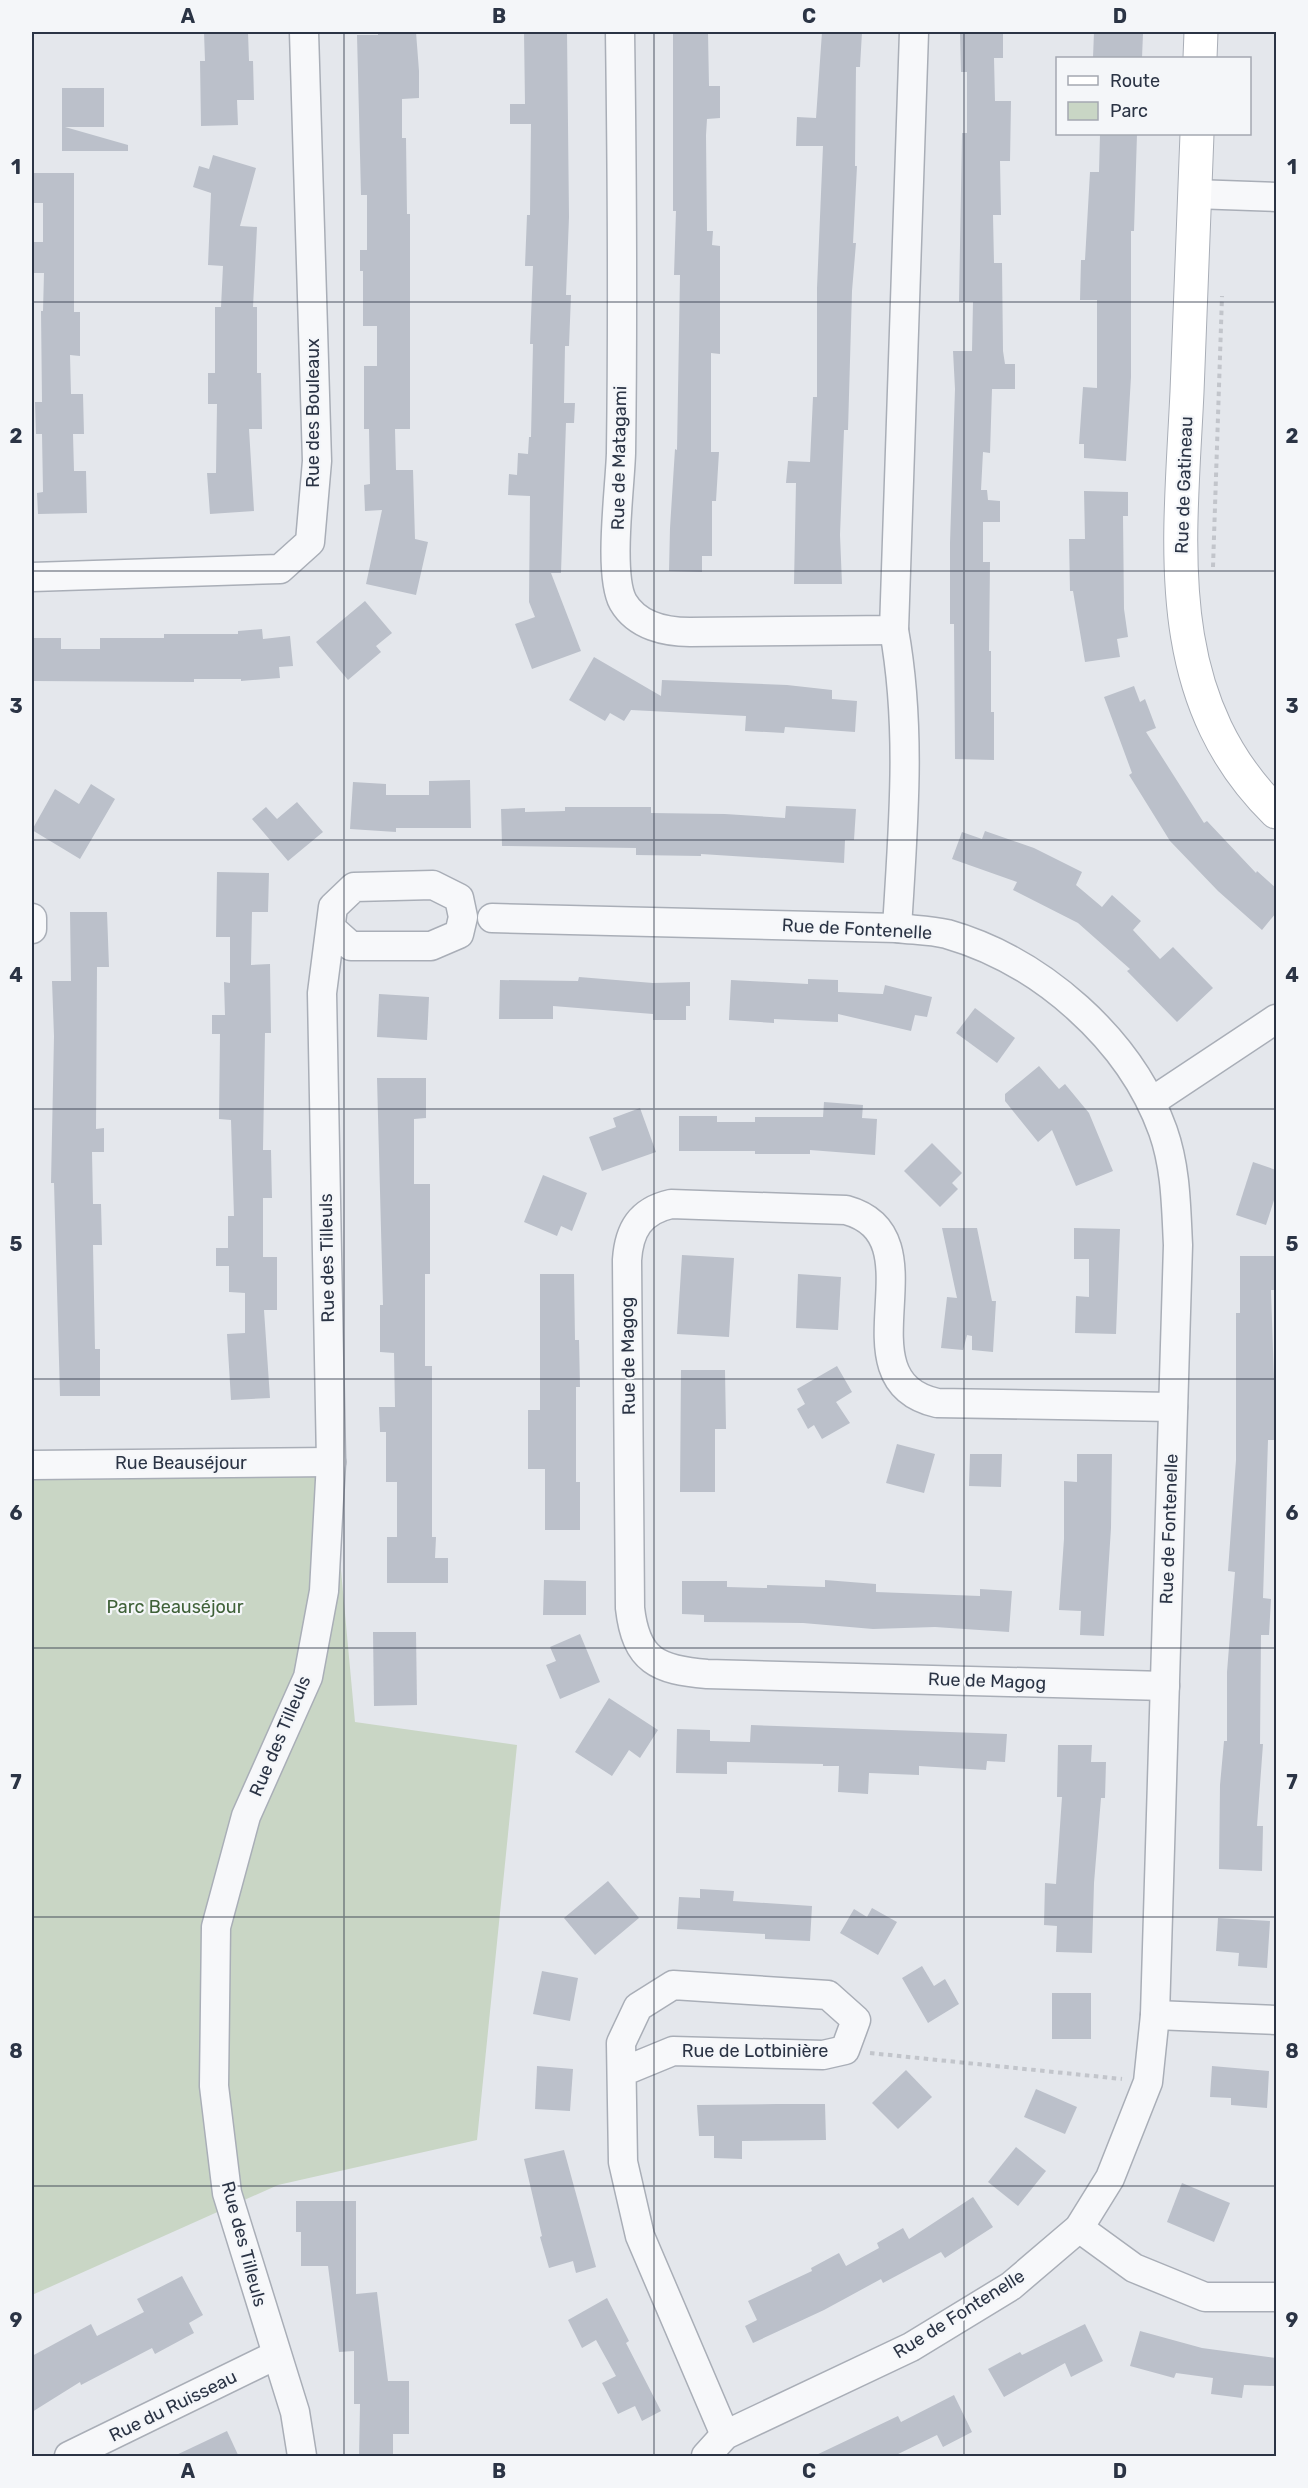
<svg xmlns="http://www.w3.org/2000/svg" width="1308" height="2488" viewBox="0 0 1308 2488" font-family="Rubik,sans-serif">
<rect width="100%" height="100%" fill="#e4e7ec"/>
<!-- green -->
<path fill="#c9d6c5" d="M331 1462 355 1722 517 1745 477 2140 278 2185 32 2295V1465Z"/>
<!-- building -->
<g fill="#bbc0ca">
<path d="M204 32H248L249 61H253L254 100H237L238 125 201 126 200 61H205Z"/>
<path d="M378 32H416L419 71V98L402 99V138H406L407 214H410V429H395L396 470H413L415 539 428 542 416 595 366 584 382 510 365 511 364 485 370 484 369 429H364V366H377V326H363V271H360V250H367V195H361L357 35H378Z"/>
<path d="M524 32H567L569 217 566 295H571L569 346H565L564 403H575L574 423H566L561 573H551L581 651 532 669 515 624 535 617 529 602 530 496 508 495 509 474 517 475 518 453 528 454 529 437H531L533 344H530L533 266H525L527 215H530L531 124H510V104H525Z"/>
<path d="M673 32H708L709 86H720V118L707 119 706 135 707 231H713L712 245 720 246V354L711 353V452H719L716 501H712V556H702V572L669 571 670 528 675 449 677 450 680 275H674L676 211H673Z"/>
<path d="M822 32H862L860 67H856L855 166H857L853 243H856L852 291 848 430H844L840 535 842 584H794L796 483H786L788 461 810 462 813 397H817V288L823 146H796L797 117 816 118Z"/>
<path d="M960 32H1003V58H994L995 101H1011L1010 161H1000L1001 215H993L994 263H1002L1003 351 1005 364H1015V389H992L990 453 983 452 981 490H987L988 500 1000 501V522H983V562H990L989 651H991V712H994V760L955 759 954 624H950V543L955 389 953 351H972L973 302H959L962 133H967V72H961Z"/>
<path d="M1094 32 1143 33 1142 58H1093Z"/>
<path d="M62 88H104V127H65L128 145V151H62Z"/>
<path d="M1100 134H1137L1134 231H1131V377L1126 461 1084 458V444H1079L1083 387 1097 388V300H1080L1081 260H1085L1090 172H1099Z"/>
<path d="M213 155 256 168 240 226 257 227 253 307H257V373H261L262 429H249L254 511 210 514 207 473H216L217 404H208V373H215V307H221L223 266 208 265 211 193 193 187 199 166 209 169Z"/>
<path d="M32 173H74V312H80V356L70 355 71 394H83L84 434H73L74 471H86L87 513 38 514 37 493 43 492 42 434H36L35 402H42L41 311H43L44 273H34V242H43V203H32Z"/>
<path d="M1084 491 1128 492V516H1123L1124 609 1128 637 1117 639 1120 657 1085 662 1073 591H1070L1069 539H1085Z"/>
<path d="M365 601 392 633 376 646 381 652 348 680 316 642Z"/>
<path d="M262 629 263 639 290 636 293 666 279 667 280 678 241 681V679H194V682L32 681V638H61V649H100V638H164V634H238V631Z"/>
<path d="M594 657 661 696 662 680 787 685 832 690V699L857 701 855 732 785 727 784 733 745 731 746 716 631 710 624 721 610 713 605 721 569 700Z"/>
<path d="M1134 686 1140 702 1145 699 1156 728 1146 732 1204 823 1207 821 1256 873 1257 871 1276 888V913L1262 930 1218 891 1170 841 1129 775 1132 773 1104 697Z"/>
<path d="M470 780 471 828H396V832L350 829 353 782 386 784V795H429V781Z"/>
<path d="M91 784 115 799 80 859 32 830 55 789 79 804Z"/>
<path d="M297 802 323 832 288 861 252 819 266 807 277 819Z"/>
<path d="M786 806 856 809 854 840H845L844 863 701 854V856L636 855V848L502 846 501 809 525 808V812L565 811V807H651V813L725 814 785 818Z"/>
<path d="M985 831 1034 848 1082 872 1076 885 1102 907 1112 895 1141 921 1133 930 1160 959 1173 947 1213 988 1177 1022 1127 971 1130 969 1078 923 1013 890 1017 882 952 859 962 832 982 839Z"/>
<path d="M217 872 269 873 268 912H252L251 965 270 964 271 1033H265L263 1150H271L272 1198H263V1257H277V1310H264L270 1398 231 1400 227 1334 245 1333V1293L229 1292V1266H216V1248H228V1216H234L231 1120 219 1119 220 1034H212V1015H225L224 982 230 983V937H216Z"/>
<path d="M70 912H107L109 967H97L96 1129 104 1128V1152H92L93 1204H101L102 1245H93L95 1349H100V1396H60L54 1183H51L54 1036 52 981H71Z"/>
<path d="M579 977 653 983 690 982V1006H686V1020H653V1014L553 1006V1019H499L500 980 578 981Z"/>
<path d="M808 979 838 980V992L883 994 885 985 932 997 927 1017 915 1015 911 1031 838 1014V1022L774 1019V1023L729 1020 731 980 808 984Z"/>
<path d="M379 994 429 997 427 1040 377 1037Z"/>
<path d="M975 1008 1015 1038 997 1063 956 1033Z"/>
<path d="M1039 1066 1059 1089 1065 1084 1089 1113 1113 1171 1076 1186 1052 1130 1038 1142 1005 1101V1094Z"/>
<path d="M377 1078H426V1118L414 1119V1184H430V1274H425V1366H432V1537H436L435 1558H448V1583H387V1537H397V1482H386V1432H380L379 1407H395L394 1353 380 1352V1305H383Z"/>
<path d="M824 1102 863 1105 862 1118 877 1119 875 1155 810 1150V1154H755V1151H679V1116H717V1122H755V1117H823Z"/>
<path d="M640 1108 656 1152 602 1171 589 1137 616 1127 613 1118Z"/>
<path d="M932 1143 962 1173 952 1183 958 1189 940 1207 904 1171Z"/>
<path d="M1253 1162 1276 1170V1194L1266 1225 1236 1215Z"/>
<path d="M543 1175 587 1193 572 1231 561 1226 557 1236 524 1222Z"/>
<path d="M942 1228H977L992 1301H996L993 1352 972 1350V1336L967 1335 963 1350 941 1348 947 1297 957 1298Z"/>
<path d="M1074 1228 1120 1229 1116 1334 1075 1333 1076 1296 1089 1297V1259H1074Z"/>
<path d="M682 1255 734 1258 729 1337 677 1334Z"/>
<path d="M1240 1256H1275V1290H1271L1276 1440H1268L1263 1598 1271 1599 1269 1635H1261L1260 1744H1263L1257 1826H1263L1262 1871 1219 1869 1220 1785 1224 1741H1227V1672L1235 1572 1228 1571 1236 1460V1313H1240Z"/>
<path d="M540 1274H574L575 1340H579L580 1387H576V1482H580V1530H545V1469H528V1410H540Z"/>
<path d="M798 1274 841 1277 838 1330 796 1328Z"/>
<path d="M837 1366 852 1392 836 1402 850 1423 822 1439 814 1425 808 1429 797 1409 805 1404 797 1389Z"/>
<path d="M681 1370H725L726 1429H715V1492H680Z"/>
<path d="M897 1444 935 1454 924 1493 886 1483Z"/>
<path d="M970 1454H1002L1001 1487 969 1486Z"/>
<path d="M1077 1454H1112L1111 1528 1104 1636 1080 1635 1081 1611 1059 1610 1064 1539V1481L1077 1482Z"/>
<path d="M544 1580 586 1581V1615H543Z"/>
<path d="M825 1580 876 1584V1592L980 1596V1589L1012 1591 1009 1632 935 1627 873 1629 803 1623 704 1622V1615L682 1614V1581H727V1587L767 1588V1585L825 1587Z"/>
<path d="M373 1632H416L417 1705 374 1706Z"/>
<path d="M580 1634 600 1682 560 1699 546 1665 556 1661 550 1647Z"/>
<path d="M609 1698 658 1730 640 1758 629 1750 612 1776 575 1752Z"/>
<path d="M751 1725 1007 1734 1005 1762 987 1761 986 1770 919 1766V1775L869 1773 868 1794 838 1792 839 1766H823V1764L727 1762V1774L676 1773 677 1729 710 1730V1741L750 1742Z"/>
<path d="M1058 1745H1092L1091 1762H1106L1105 1798H1101L1094 1883 1092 1953 1056 1952 1057 1926 1044 1925 1045 1883 1056 1884 1062 1797H1057Z"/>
<path d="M608 1881 639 1918 595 1955 564 1918Z"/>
<path d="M700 1889 734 1891 733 1901 812 1906 810 1941 765 1939V1934L677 1929 679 1897 700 1898Z"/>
<path d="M872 1908 897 1922 878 1955 840 1933 854 1909 867 1917Z"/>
<path d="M1218 1918 1270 1921 1267 1968 1238 1966 1239 1953 1216 1951Z"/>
<path d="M922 1966 934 1986 945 1979 959 2004 928 2023 902 1978Z"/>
<path d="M542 1971 578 1978 570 2021 533 2014Z"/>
<rect x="1052" y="1993" width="39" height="46"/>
<path d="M537 2066 573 2069 570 2111 535 2109Z"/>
<path d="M1212 2066 1269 2071 1267 2108 1231 2105V2098L1210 2097Z"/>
<path d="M906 2070 932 2097 898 2129 872 2103Z"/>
<path d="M1036 2089 1077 2107 1065 2134 1024 2117Z"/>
<path d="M777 2104H825L826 2140 742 2141V2159L714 2158V2136H699L697 2105Z"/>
<path d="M1016 2147 1046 2171 1018 2206 988 2182Z"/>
<path d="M564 2150 596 2267 576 2273 573 2261 549 2268 540 2237 542 2236 524 2159Z"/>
<path d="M1182 2183 1230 2203 1214 2242 1167 2222Z"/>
<path d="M973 2197 993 2227 945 2258 941 2252 883 2283 881 2279 824 2310 753 2343 745 2326 757 2320 748 2301 812 2271 811 2268 839 2253 846 2266 879 2248 877 2243 903 2228 909 2239Z"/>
<path d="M296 2201H356V2294L377 2292 388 2381H409V2434H393V2457H359L360 2404H354V2351L339 2352 328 2266H301V2232H296Z"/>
<path d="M182 2276 203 2315 189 2323 194 2333 155 2354 152 2348 81 2385 80 2382 32 2412V2356L91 2324 97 2336 144 2312 137 2299Z"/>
<path d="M607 2298 629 2341 626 2343 661 2411 642 2421 635 2406 618 2414 602 2383 616 2376 596 2340 582 2348 568 2320Z"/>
<path d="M1085 2324 1103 2361 1071 2377 1065 2363 1004 2397 988 2369 1020 2352 1022 2355Z"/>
<path d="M1140 2331 1202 2348 1276 2358V2386L1244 2385 1242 2398 1211 2394 1213 2378 1176 2373 1174 2378 1130 2366Z"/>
<path d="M954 2395 972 2432 943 2447 937 2435 892 2457H812L898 2416 901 2422Z"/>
<path d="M227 2431 239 2457H172Z"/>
</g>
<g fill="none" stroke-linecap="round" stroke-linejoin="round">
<defs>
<g id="street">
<path d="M620 32C622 172 623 313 621 453 620 488 608 574 623 602 637 626 666 632 690 632L894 630 914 32"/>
<path d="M1194 194 1276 197"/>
<path d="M32 577 280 569 310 542 317 461 304 32"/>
<path d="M894 630C912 730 903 827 897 928"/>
<path d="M32 918V929"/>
<path d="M492 918 897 928C913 930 931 930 947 934 1041 961 1130 1039 1163 1131 1176 1168 1176 1206 1178 1245L1155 2015 1148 2082 1110 2178 1079 2228 1011 2286 911 2347 725 2435 706 2456"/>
<path d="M1151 1102 1276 1019"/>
<path d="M32 1465 331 1462"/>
<path d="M1165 1686 707 1674C658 1670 636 1661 630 1608L627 1260C629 1230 640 1211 671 1204L846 1210C944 1237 834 1379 937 1403L1173 1407"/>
<path d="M1155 2015 1276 2020"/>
<path d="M622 2072 673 2051 823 2055 845 2050 856 2020 828 1995 673 1985 638 2007 621 2043 623 2162 640 2236 725 2435"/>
<path d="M1079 2228 1134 2268 1205 2297H1276"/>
<path d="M69 2456 276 2355"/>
<path d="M302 2456 295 2412 227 2193 214 2086 216 1927 246 1816 308 1677 324 1591 331 1462 322 993 333 907 354 887 433 885 459 898 463 917 459 934 431 946H351L332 929"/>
</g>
<g id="secondary">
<path d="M1200 58 1201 32"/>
<path d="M1197 134C1193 220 1190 306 1187 392 1180 543 1158 696 1276 812"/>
</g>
</defs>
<!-- street casing -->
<use href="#street" stroke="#a9aeb7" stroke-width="31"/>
<!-- secondary casing -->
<use href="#secondary" stroke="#a9aeb7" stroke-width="35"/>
<!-- path -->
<g stroke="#c2c5cb" stroke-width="4" stroke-dasharray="4.5 4.5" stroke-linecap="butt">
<path d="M1213 567 1222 296"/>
<path d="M870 2053 1122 2079"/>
</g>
<!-- street -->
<use href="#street" stroke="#f7f8fa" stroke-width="28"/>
<!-- secondary -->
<use href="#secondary" stroke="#fff" stroke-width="33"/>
</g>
<!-- grid -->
<path fill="none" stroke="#2b3445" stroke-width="1.5" stroke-opacity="0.55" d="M344 32V2456M654 32V2456M964 32V2456M32 302H1276M32 571H1276M32 840H1276M32 1109H1276M32 1379H1276M32 1648H1276M32 1917H1276M32 2186H1276"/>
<g text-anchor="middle" stroke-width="4.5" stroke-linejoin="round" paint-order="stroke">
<!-- street labels -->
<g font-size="18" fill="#2b3445" stroke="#f4f6f9">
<text transform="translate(313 413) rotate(-90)" y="6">Rue des Bouleaux</text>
<text transform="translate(619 458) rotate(-89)" y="6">Rue de Matagami</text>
<text transform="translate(1184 485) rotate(-88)" y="6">Rue de Gatineau</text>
<text transform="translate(857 929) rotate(3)" y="6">Rue de Fontenelle</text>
<text transform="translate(327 1258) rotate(-91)" y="6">Rue des Tilleuls</text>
<text transform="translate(628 1356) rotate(-91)" y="6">Rue de Magog</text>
<text x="181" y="1469">Rue Beauséjour</text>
<text transform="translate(1169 1529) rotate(-88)" y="6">Rue de Fontenelle</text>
<text transform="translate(987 1681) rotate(2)" y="6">Rue de Magog</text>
<text transform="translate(280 1736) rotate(-67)" y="6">Rue des Tilleuls</text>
<text x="755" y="2057">Rue de Lotbinière</text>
<text transform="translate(244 2244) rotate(75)" y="6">Rue des Tilleuls</text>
<text transform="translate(959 2314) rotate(-32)" y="6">Rue de Fontenelle</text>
<text transform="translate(173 2406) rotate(-26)" y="6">Rue du Ruisseau</text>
</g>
<!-- park labels -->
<g font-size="18" fill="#3f6138" stroke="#f4f6f9">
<text x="175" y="1613">Parc Beauséjour</text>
</g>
</g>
<!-- border -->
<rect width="1308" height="2488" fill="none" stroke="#f4f6f9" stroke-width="66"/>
<!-- legend -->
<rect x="1056" y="57" width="195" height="78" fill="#f4f6f9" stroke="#a4a8b1" stroke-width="1.5"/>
<rect x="1068" y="76" width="30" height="9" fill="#ffffff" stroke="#a4a8b1" stroke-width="1.5"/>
<text x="1110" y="87" font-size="18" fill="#2b3445">Route</text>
<rect x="1068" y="102" width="30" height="18" fill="#c9d6c5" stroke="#a4a8b1" stroke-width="1.5"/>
<text x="1110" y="117" font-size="18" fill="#2b3445">Parc</text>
<rect x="33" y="33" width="1242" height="2422" fill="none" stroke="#2b3445" stroke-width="2"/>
<g font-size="20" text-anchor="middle" font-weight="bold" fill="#2b3445">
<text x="188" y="23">A</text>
<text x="499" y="23">B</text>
<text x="809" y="23">C</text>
<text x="1120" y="23">D</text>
<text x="16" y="174">1</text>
<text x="1292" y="174">1</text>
<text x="16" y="443">2</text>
<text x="1292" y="443">2</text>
<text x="16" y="713">3</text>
<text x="1292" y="713">3</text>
<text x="16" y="982">4</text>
<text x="1292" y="982">4</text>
<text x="16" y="1251">5</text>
<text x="1292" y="1251">5</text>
<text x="16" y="1520">6</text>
<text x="1292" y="1520">6</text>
<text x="16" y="1789">7</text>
<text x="1292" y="1789">7</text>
<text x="16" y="2058">8</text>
<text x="1292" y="2058">8</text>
<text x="16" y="2327">9</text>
<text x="1292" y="2327">9</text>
<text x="188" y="2478">A</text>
<text x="499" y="2478">B</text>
<text x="809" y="2478">C</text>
<text x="1120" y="2478">D</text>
</g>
</svg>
